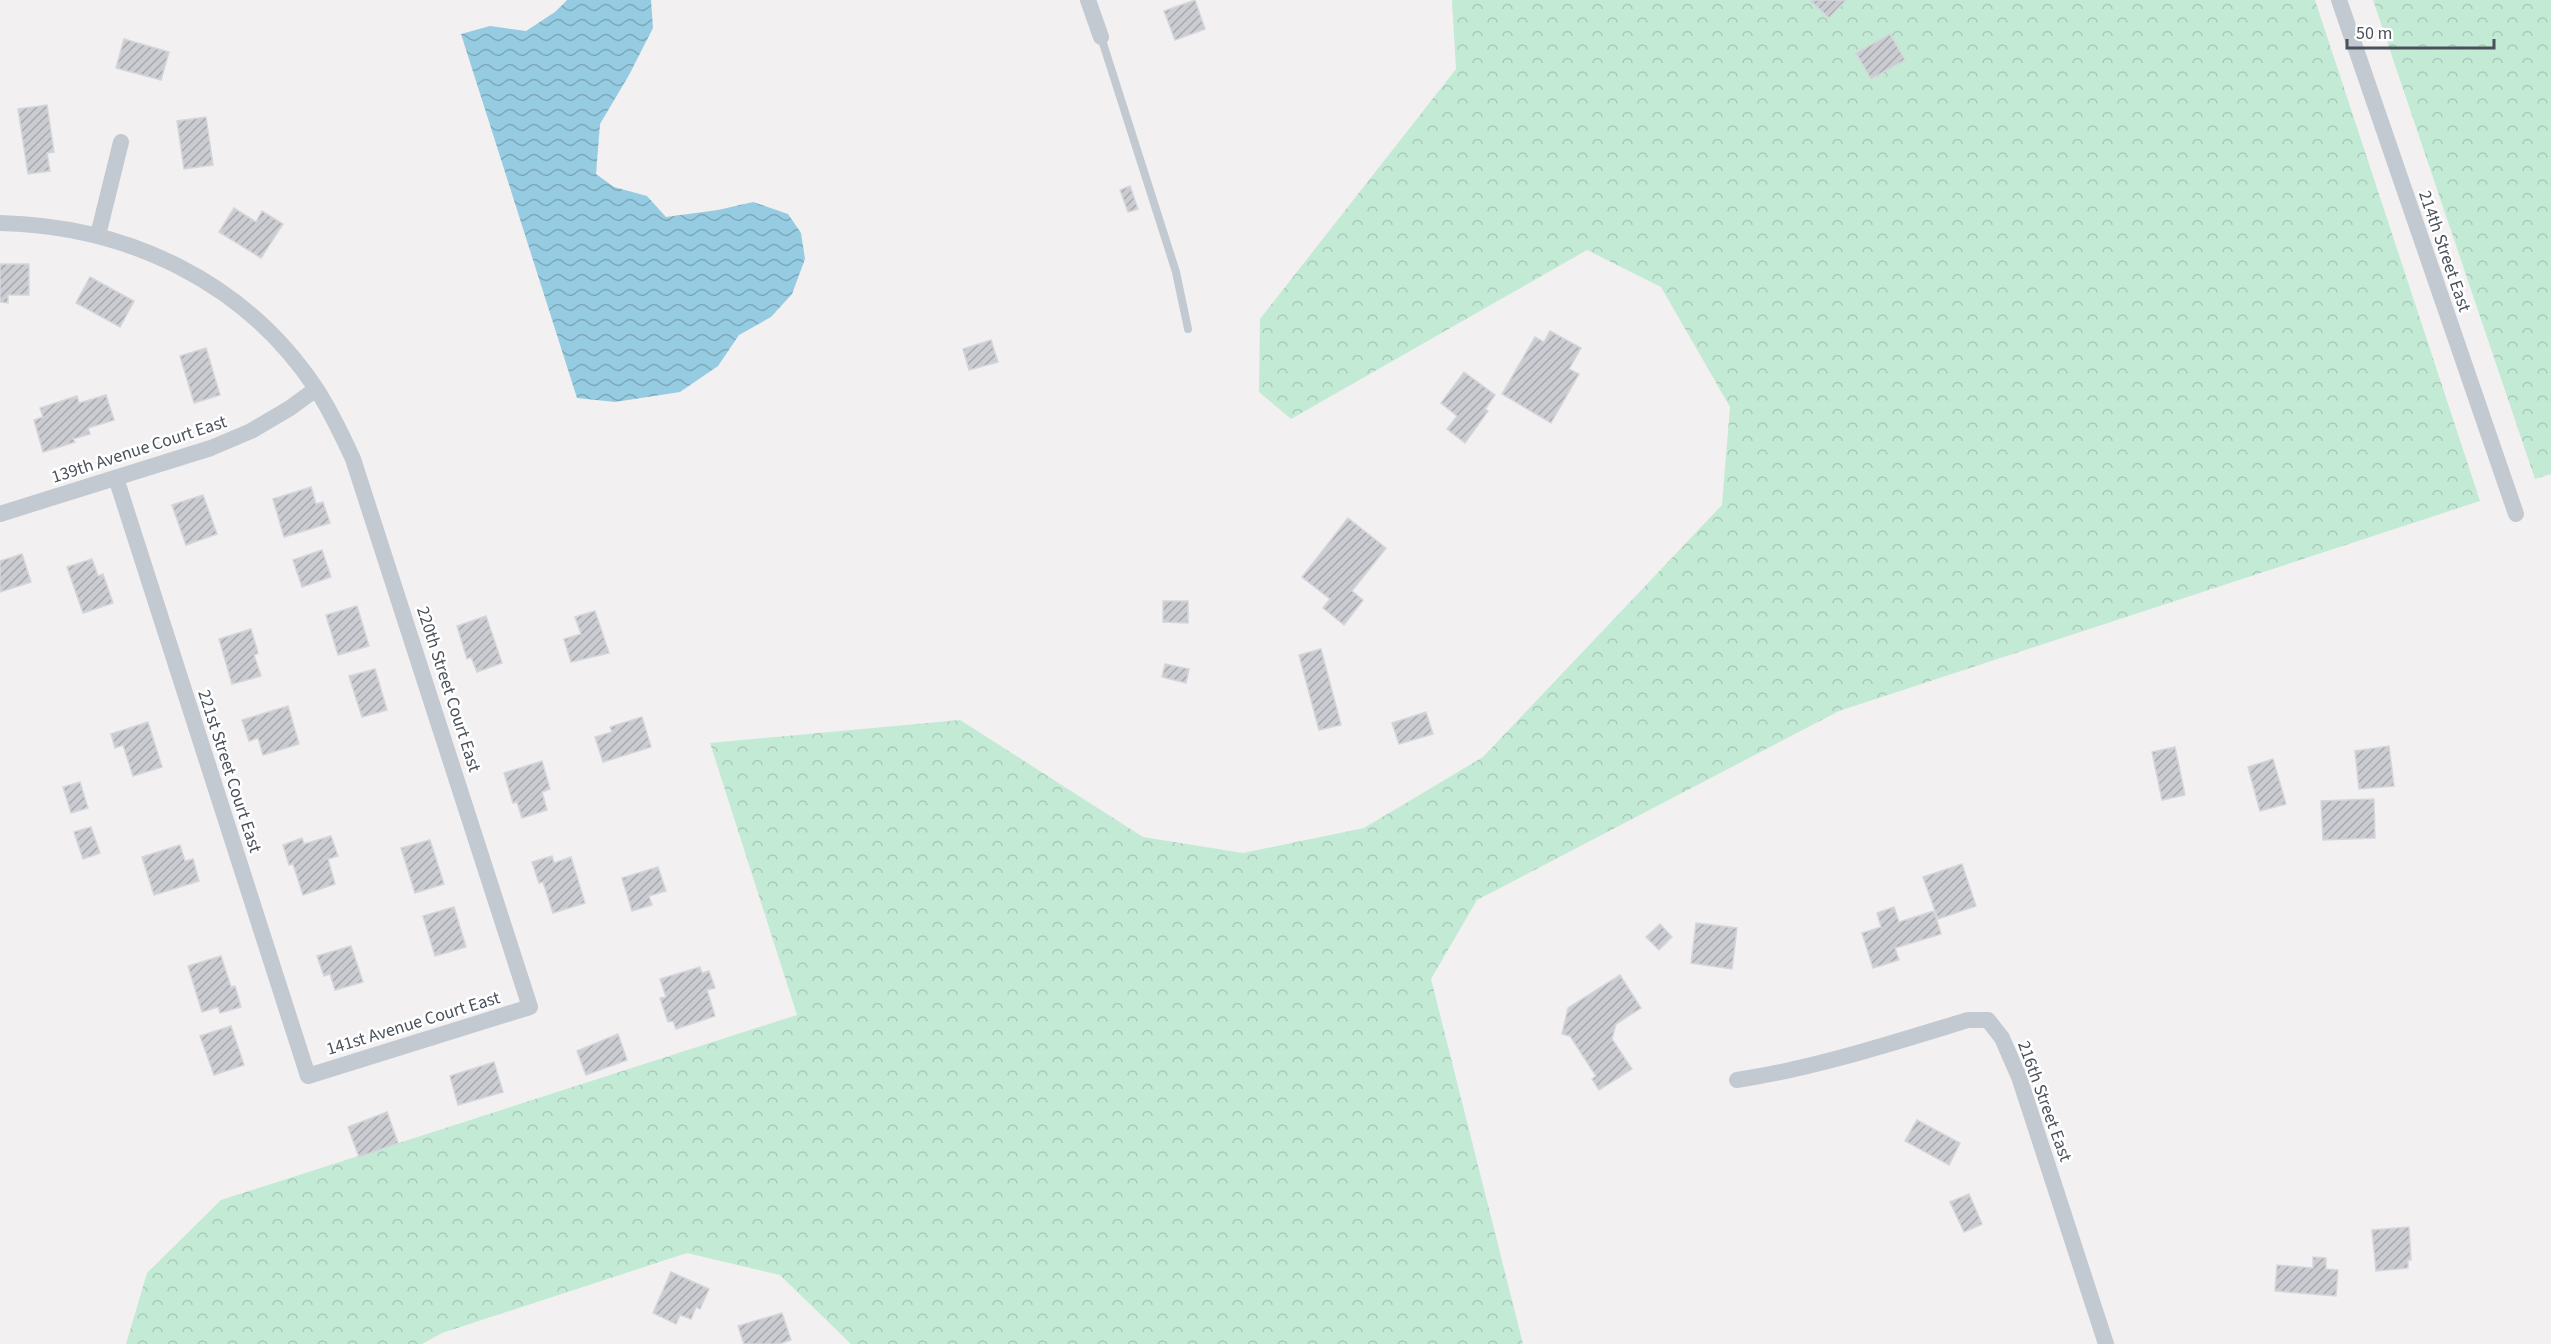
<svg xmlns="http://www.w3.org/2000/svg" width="2551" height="1344" viewBox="0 0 2551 1344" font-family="'Source Sans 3',sans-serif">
<defs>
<pattern id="forest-crowns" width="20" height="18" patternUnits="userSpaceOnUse" patternTransform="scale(1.5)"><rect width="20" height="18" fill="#c3ead5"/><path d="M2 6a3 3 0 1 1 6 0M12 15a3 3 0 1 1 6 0" fill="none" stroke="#a9cab9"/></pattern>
<pattern id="water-waves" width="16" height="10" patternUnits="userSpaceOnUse" patternTransform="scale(1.5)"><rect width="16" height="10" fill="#95cce2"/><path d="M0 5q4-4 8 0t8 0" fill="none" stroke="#7ca8ba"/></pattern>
<pattern id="building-hatch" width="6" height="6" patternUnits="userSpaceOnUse" patternTransform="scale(1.5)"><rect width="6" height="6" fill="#cbccd1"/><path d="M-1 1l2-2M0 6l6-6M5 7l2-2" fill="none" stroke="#a7a8ad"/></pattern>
</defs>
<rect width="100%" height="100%" fill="#f2f0f0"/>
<!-- forest -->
<g fill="url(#forest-crowns)">
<path d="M1452 0H2315L2480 501 1839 711 1477 900 1431 979 1523 1344H851L780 1275 687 1253 442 1333 422 1344H126L147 1273 221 1200 797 1015 710 743 960 720 1143 837 1243 853 1364 828 1483 757 1722 505 1730 407 1661 287 1587 250 1291 419 1259 392 1260 319 1456 69Z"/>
<path d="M2373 0H2551V474L2535 479Z"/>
</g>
<!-- water -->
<path fill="url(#water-waves)" d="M567 0H651L653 28 629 75 600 124 596 174 614 187 647 196 666 217 718 210 753 202 788 214 801 233 805 259 792 294 771 317 739 335 718 366 680 392 615 402 577 398 461 34 490 26 526 31 555 12Z"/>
<!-- building -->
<g fill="url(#building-hatch)" stroke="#d4d6da" stroke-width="1.5">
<path d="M1195 0 1205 29 1175 40 1164 11Z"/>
<path d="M1810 0H1846L1829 18Z"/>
<path d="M1890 34 1905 60 1871 79 1856 53Z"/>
<path d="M124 39 169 52 161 80 116 68Z"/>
<path d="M47 105 54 152 47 153 50 171 28 174 18 109Z"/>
<path d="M206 117 213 165 184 169 177 121Z"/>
<path d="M1130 186 1138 209 1128 212 1120 190Z"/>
<path d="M234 208 256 222 262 211 283 224 261 258 219 232Z"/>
<path d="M0 264H29V295H8V303L0 302Z"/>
<path d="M90 277 134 301 120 327 76 303Z"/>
<path d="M1550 331 1581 348 1569 369 1579 374 1551 423 1502 394 1535 337 1544 342Z"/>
<path d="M991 340 998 362 969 370 963 349Z"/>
<path d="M206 348 220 395 194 403 180 356Z"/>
<path d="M1464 372 1495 395 1485 409 1488 411 1465 443 1447 429 1457 416 1441 403Z"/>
<path d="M106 395 114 420 88 428 90 434 73 439 75 442 43 452 34 420 43 417 40 408 77 396 79 403Z"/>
<path d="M311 487 316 504 323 502 330 523 284 537 273 499Z"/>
<path d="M203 495 217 534 186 545 172 505Z"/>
<path d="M1348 518 1386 548 1352 591 1363 600 1344 625 1323 608 1330 599 1302 577Z"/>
<path d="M322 550 331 577 302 587 293 560Z"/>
<path d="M22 554 31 582 0 592V561Z"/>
<path d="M92 559 98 576 103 574 113 603 83 613 67 567Z"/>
<path d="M1163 601H1188V623L1163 622Z"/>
<path d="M357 606 369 646 338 655 326 615Z"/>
<path d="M595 611 609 653 571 662 564 639 581 634 575 617Z"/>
<path d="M486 616 502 663 477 672 471 657 467 659 457 626Z"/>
<path d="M251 629 258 653 254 655 261 676 232 684 219 639Z"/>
<path d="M1321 649 1341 725 1319 730 1299 655Z"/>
<path d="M1165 664 1189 669 1186 683 1162 677Z"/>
<path d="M375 669 387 710 362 717 349 676Z"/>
<path d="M288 706 299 744 263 755 258 738 249 741 242 720Z"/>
<path d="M1426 712 1433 734 1399 744 1392 723Z"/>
<path d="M642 717 651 747 603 762 595 737 612 732 610 727Z"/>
<path d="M148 722 162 767 133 776 123 745 115 748 111 734Z"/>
<path d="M2389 746 2394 786 2359 789 2355 751Z"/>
<path d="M2175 747 2185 795 2162 800 2152 752Z"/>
<path d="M2273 759 2286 804 2260 811 2248 767Z"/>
<path d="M542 761 550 789 542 792 547 810 522 818 517 802 513 803 504 773Z"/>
<path d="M80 782 88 808 71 813 63 787Z"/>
<path d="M2374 799 2375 838 2323 840 2321 801Z"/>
<path d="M91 827 100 853 83 859 74 832Z"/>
<path d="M331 836 338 856 328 859 335 884 303 895 293 864 289 865 283 845 302 838 304 844Z"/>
<path d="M430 840 444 884 415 893 401 848Z"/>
<path d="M180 845 185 861 193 859 199 881 154 895 142 857Z"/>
<path d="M552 856 554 863 571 857 585 903 553 913 543 882 539 883 532 862Z"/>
<path d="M1962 864 1976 906 1938 919 1923 877Z"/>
<path d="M658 867 666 891 649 896 652 905 632 911 622 878Z"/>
<path d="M454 907 466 947 435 956 423 916Z"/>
<path d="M1894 907 1899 922 1934 911 1941 934 1895 948 1899 960 1873 968 1862 933 1881 927 1877 913Z"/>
<path d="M1696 923 1737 928 1732 969 1691 963Z"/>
<path d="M1660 924 1672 937 1659 950 1646 937Z"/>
<path d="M351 946 363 982 335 990 330 974 324 976 317 956Z"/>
<path d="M221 956 231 987 235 986 241 1007 220 1013 218 1007 202 1012 188 966Z"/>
<path d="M700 967 702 973 709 971 715 988 707 990 715 1016 676 1029 673 1021 668 1022 660 998 666 997 660 979Z"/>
<path d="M1620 975 1641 1008 1616 1024 1612 1039 1632 1069 1599 1090 1592 1079 1596 1076 1570 1036 1562 1034 1568 1008Z"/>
<path d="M231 1026 244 1065 214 1075 200 1036Z"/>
<path d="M618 1034 627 1060 586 1075 577 1051Z"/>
<path d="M494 1062 503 1092 458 1105 450 1076Z"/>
<path d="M387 1112 398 1143 359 1157 348 1127Z"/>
<path d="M1917 1120 1960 1143 1949 1165 1905 1141Z"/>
<path d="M1969 1194 1982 1224 1964 1232 1950 1202Z"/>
<path d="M2409 1227 2411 1260H2408V1268L2376 1271 2372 1230Z"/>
<path d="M2313 1257 2326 1258V1269L2338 1270 2336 1296 2275 1291 2277 1265 2313 1268Z"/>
<path d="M671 1272 709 1289 700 1309 696 1307 691 1319 680 1315 676 1324 653 1313Z"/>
<path d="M782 1313 791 1340 779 1344H744L738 1326Z"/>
</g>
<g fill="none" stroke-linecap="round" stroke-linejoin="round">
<!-- service -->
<path stroke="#c2c9d0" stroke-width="8" d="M1101 37 1176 272 1188 329"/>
<!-- minor -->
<g stroke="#c2c9d0" stroke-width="16">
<path d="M1088 0 1101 37"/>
<path d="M2339 0 2516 514"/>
<path d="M0 223C128 226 246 282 317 390 331 412 342 435 353 459L530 1007 308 1076 116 478"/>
<path d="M98 235 121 142"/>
<path d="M0 514 211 448 251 431 290 408 316 389"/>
<path d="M1737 1080C1816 1068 1892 1043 1968 1020H1988L2002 1038 2019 1077 2106 1344"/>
</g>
</g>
<g text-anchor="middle" stroke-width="5" stroke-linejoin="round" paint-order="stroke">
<!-- street labels -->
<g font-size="18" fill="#4a515b" stroke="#fff">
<text transform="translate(2445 251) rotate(71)" y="6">214th Street East</text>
<text transform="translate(139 449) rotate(-18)" y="6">139th Avenue Court East</text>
<text transform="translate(449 689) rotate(72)" y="6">220th Street Court East</text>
<text transform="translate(230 771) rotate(72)" y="6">221st Street Court East</text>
<text transform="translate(413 1023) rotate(-17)" y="6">141st Avenue Court East</text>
<text transform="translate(2045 1101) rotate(70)" y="6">216th Street East</text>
</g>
</g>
<!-- scale -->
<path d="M2347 39v9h147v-9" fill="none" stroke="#4a515b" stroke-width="3"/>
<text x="2356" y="39" font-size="18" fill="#4a515b" stroke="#ffffff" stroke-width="4.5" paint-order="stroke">50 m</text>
</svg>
